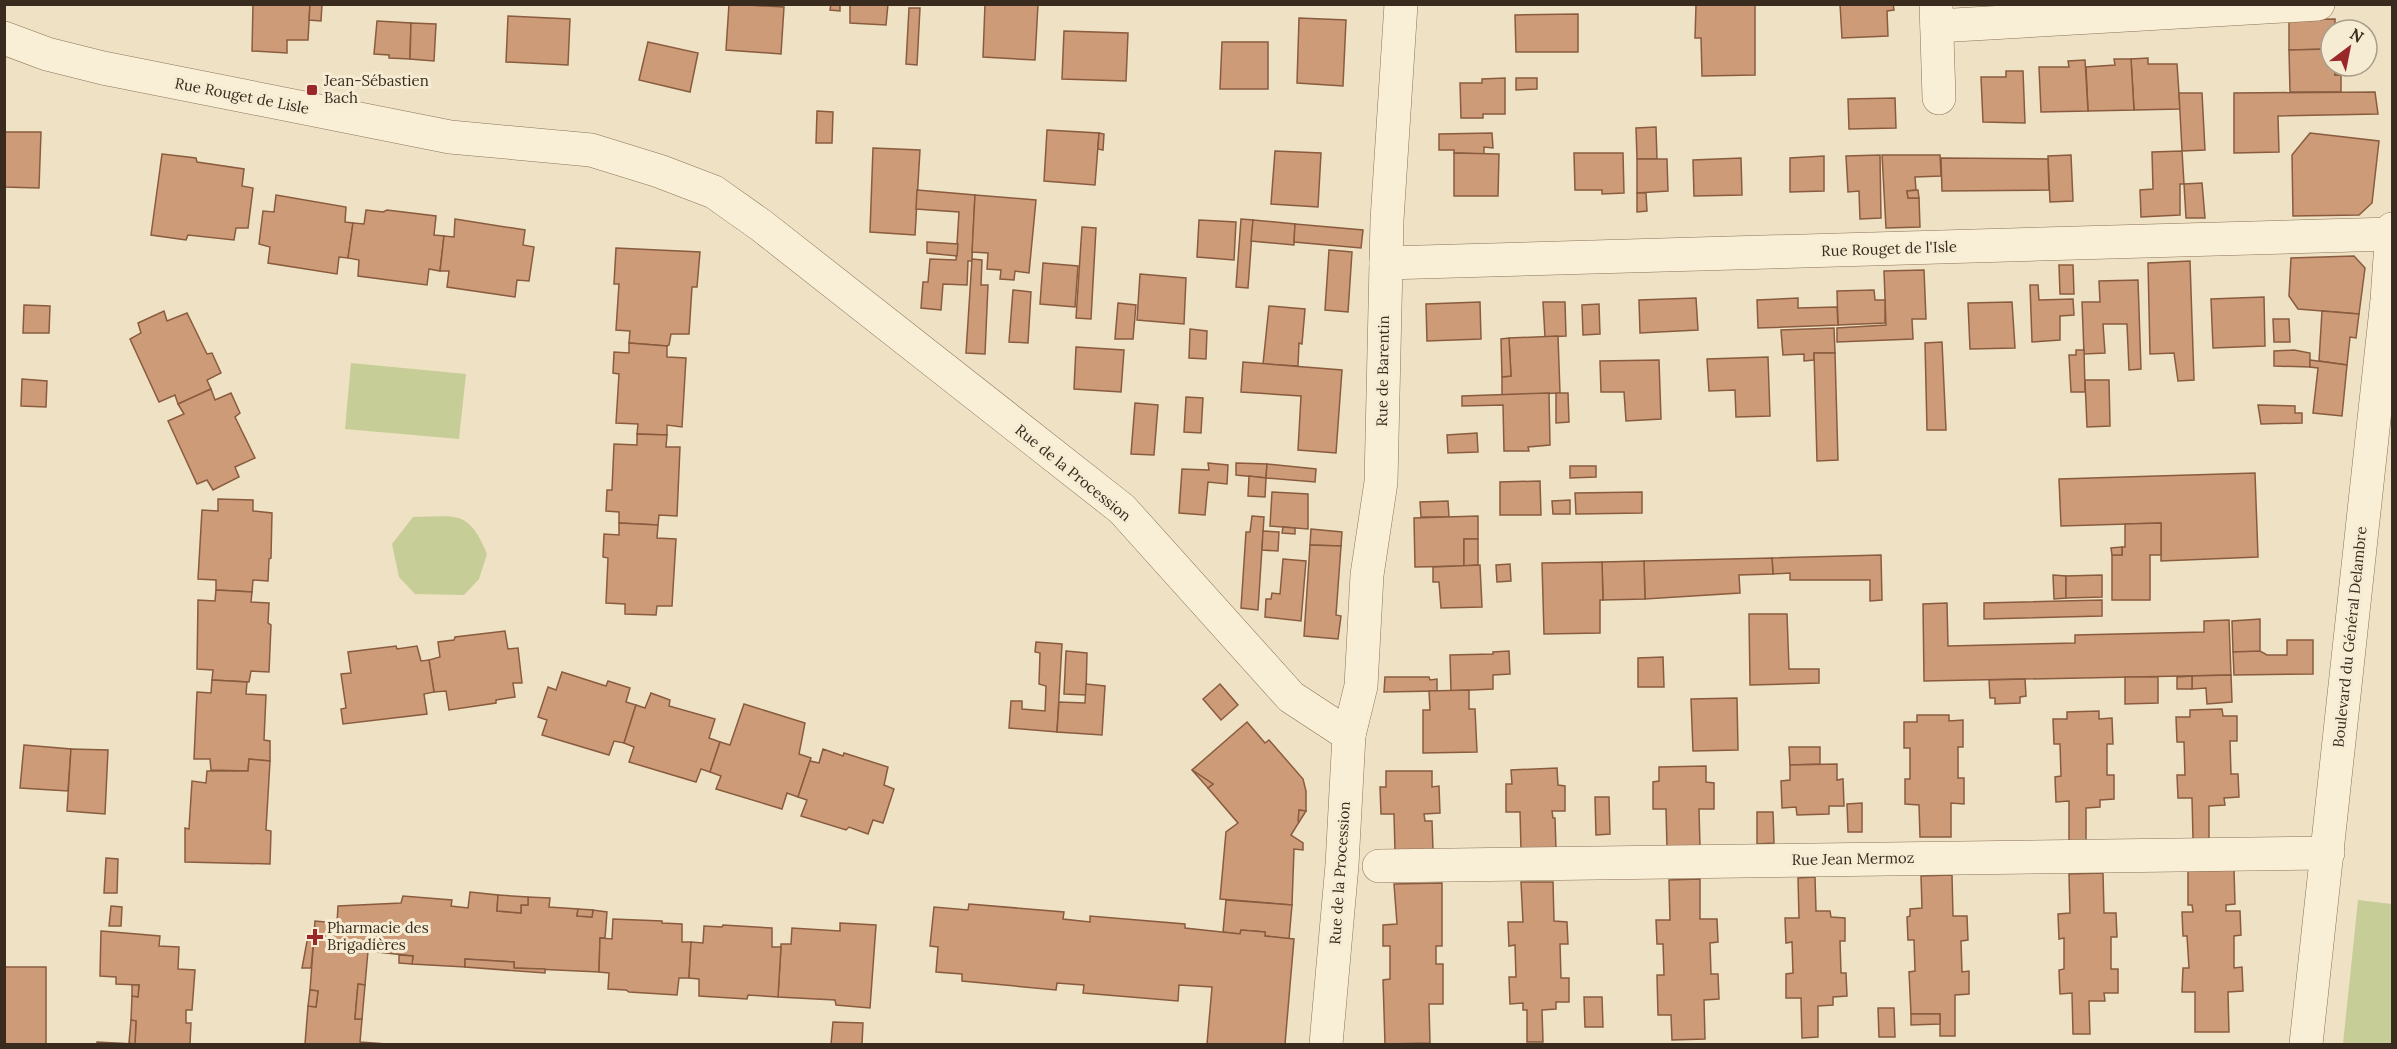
<svg xmlns="http://www.w3.org/2000/svg" width="2397" height="1049" viewBox="0 0 2397 1049" font-family="Lora,serif">
<rect width="100%" height="100%" fill="#efe1c3"/>
<!-- green -->
<g fill="#c7cd97">
<path d="M351 363 466 374 459 439 345 429Z"/>
<path d="M413 517C456 517 468 508 487 554L479 579 464 595 415 594 399 577 392 544Z"/>
<path d="M2358 900 2392 904V1044H2343Z"/>
</g>
<!-- building -->
<g fill="#ce9b78" stroke="#895c3f" stroke-width="1.5">
<path d="M253 4H310L308 40H287V53L252 51Z"/>
<path d="M310 4H322L321 21 309 20Z"/>
<path d="M729 4 784 7 781 54 726 50Z"/>
<path d="M831 4H840V11L830 10Z"/>
<path d="M850 4H888L886 25 850 23Z"/>
<path d="M985 4H1038L1035 60 983 57Z"/>
<path d="M1755 4V75L1702 76 1701 38H1695L1696 5Z"/>
<path d="M1840 4H1893L1894 10 1887 11 1888 36 1842 38Z"/>
<path d="M909 8H920L917 65 906 64Z"/>
<path d="M1578 14V52H1516L1515 15Z"/>
<path d="M508 16 570 19 568 65 506 62Z"/>
<path d="M1299 18 1346 20 1343 86 1297 83Z"/>
<path d="M2335 19V30H2331V49L2289 50V20Z"/>
<path d="M377 21 411 23 410 59 389 58V55L374 54Z"/>
<path d="M411 23 436 24 434 61 410 59Z"/>
<path d="M1064 31 1128 33 1126 81 1062 79Z"/>
<path d="M648 42 698 53 690 92 639 80Z"/>
<path d="M1222 42H1268V89H1220Z"/>
<path d="M2331 49V66H2335V75H2341V92H2290L2289 50Z"/>
<path d="M2148 58V64H2177L2180 109 2134 110 2131 59Z"/>
<path d="M2114 59H2131L2134 110 2088 111 2086 67 2115 65Z"/>
<path d="M2085 60 2088 111 2041 112 2039 67H2069L2068 61Z"/>
<rect x="2335" y="67" width="6" height="8"/>
<path d="M2006 71H2023L2025 123 1983 122 1981 77H2006Z"/>
<path d="M1505 78V114H1483V118H1461L1460 83H1482V79Z"/>
<path d="M1516 78H1537V89L1516 90Z"/>
<path d="M2375 92 2378 114 2278 116 2279 152 2234 153V93Z"/>
<path d="M2179 93H2202L2205 150 2182 151Z"/>
<path d="M1895 98 1896 128 1849 129 1848 99Z"/>
<path d="M817 111 833 112 832 143H816Z"/>
<path d="M1656 127 1657 159H1637L1636 128Z"/>
<path d="M1047 130 1099 133 1095 185 1044 181Z"/>
<path d="M4 132H41L39 188 4 187Z"/>
<path d="M1099 133 1104 134 1103 150 1098 149Z"/>
<path d="M1492 133 1493 148 1484 147V154L1454 153V150H1439V134Z"/>
<path d="M2310 133 2379 141 2372 203 2359 215 2293 216 2292 155Z"/>
<path d="M873 148 920 150 915 235 870 232Z"/>
<path d="M1275 151 1321 153 1318 207 1271 204Z"/>
<path d="M2182 151 2184 184H2180V215L2141 217 2140 190 2153 189 2152 152Z"/>
<path d="M1454 153 1499 154 1498 196H1454Z"/>
<path d="M1574 153H1623L1624 193 1602 194V190H1575Z"/>
<path d="M162 154 196 158 197 162 244 169 242 186 253 188 248 228H236L234 240 188 235 186 240 151 235Z"/>
<path d="M1880 155 1881 218 1860 219 1859 191 1848 192 1846 156Z"/>
<path d="M1882 155H1940L1941 176 1915 177 1916 190 1907 191 1908 198H1919L1920 227 1886 228Z"/>
<path d="M2071 155 2073 201 2050 202 2048 156Z"/>
<path d="M1824 156V191L1790 192V158Z"/>
<path d="M1741 158 1742 195 1694 196 1693 160Z"/>
<path d="M1941 158 2048 159 2049 190 1942 191Z"/>
<path d="M1637 159H1667L1668 191 1637 193Z"/>
<path d="M2202 183 2205 218H2186L2184 184Z"/>
<path d="M917 190 975 195 972 259V261H968L967 285 943 284 941 310 921 308 923 282H928L930 259 956 260 959 212 916 209Z"/>
<path d="M1918 190 1919 198H1908L1907 191Z"/>
<path d="M1637 193H1646L1647 211 1637 212Z"/>
<path d="M276 195 346 207 345 222 353 223 348 258 339 257 337 274 268 263 270 247 259 244 263 211 274 212Z"/>
<path d="M975 195 1036 200 1029 273 1015 271 1014 280 1000 279 1001 270 987 269 988 253 972 252Z"/>
<path d="M366 210 383 212 387 210 436 216 434 235 444 236 440 271 429 269 427 285 358 276 359 260 348 258 353 223 364 224Z"/>
<path d="M455 219 525 230 523 245 534 247 529 281 517 280 515 297 447 287 449 271H440L444 236 454 237Z"/>
<path d="M1241 219 1253 220 1248 288 1236 287Z"/>
<path d="M1199 220 1236 222 1234 260 1197 257Z"/>
<path d="M1253 220 1295 224 1294 245 1251 241Z"/>
<path d="M1295 224 1363 230 1361 248 1294 242Z"/>
<path d="M1082 227 1096 228 1091 319 1076 318Z"/>
<path d="M927 242 958 244 957 256 927 253Z"/>
<path d="M616 248 700 252 697 287H692L689 334H671L669 345 667 346 629 343 630 331 616 330 619 284H614Z"/>
<path d="M1329 250 1352 252 1348 312 1325 310Z"/>
<path d="M2354 256 2365 268 2359 314 2298 309 2289 296 2291 258Z"/>
<path d="M972 259 982 260 981 285H988L985 354 966 353Z"/>
<path d="M2190 261 2194 380 2178 381 2174 353 2150 354 2148 263Z"/>
<path d="M1043 263 1078 266 1075 307 1040 304Z"/>
<path d="M2059 265H2073L2074 294H2060Z"/>
<path d="M1924 270 1926 319H1912L1913 339 1837 342V328L1886 325 1884 271Z"/>
<path d="M1140 274 1186 278 1184 324 1137 320Z"/>
<path d="M2138 280 2141 369 2129 370 2127 324H2103L2105 353 2084 354 2082 302H2100L2099 281Z"/>
<path d="M2030 285H2038L2039 300 2073 299 2074 315 2060 316V340L2032 342Z"/>
<path d="M1013 290 1031 292 1028 343 1009 342Z"/>
<path d="M1874 290 1875 300H1885V323L1838 325 1837 291Z"/>
<path d="M2264 297 2265 346 2213 348 2211 299Z"/>
<path d="M1696 298 1698 330 1640 333 1639 300Z"/>
<path d="M1798 298V308L1837 307 1838 325 1758 328 1757 300Z"/>
<path d="M1480 302 1481 339 1427 341 1426 304Z"/>
<path d="M1543 302H1565L1566 336 1545 337Z"/>
<path d="M2012 302 2015 348 1970 349 1968 303Z"/>
<path d="M1118 303 1136 305 1133 339H1115Z"/>
<path d="M1599 304 1600 334 1583 335 1582 305Z"/>
<path d="M24 305 50 306 49 333H23Z"/>
<path d="M1269 306 1305 309 1302 344 1299 343 1298 366 1263 364Z"/>
<path d="M164 311 167 321 187 313 207 354 212 353 221 373 207 380 211 389 178 404 175 395 159 402 130 339 141 333 138 323Z"/>
<path d="M2322 311 2359 314 2356 338 2350 337 2347 365 2319 361Z"/>
<path d="M2273 319H2289L2290 342H2274Z"/>
<path d="M1834 328 1835 353H1814V360L1804 361V354L1783 355 1781 330Z"/>
<path d="M1190 329 1207 331 1206 359 1189 358Z"/>
<path d="M1558 336 1560 393 1502 395V377L1511 376 1509 338Z"/>
<path d="M1509 338 1511 376 1502 377 1501 339Z"/>
<path d="M1942 342 1946 430H1927L1925 343Z"/>
<path d="M629 343 667 346V357L686 358 682 427 667 425V435L637 434 638 424 616 423 619 374 613 373 614 352 629 353Z"/>
<path d="M1076 347 1124 350 1121 392 1074 389Z"/>
<path d="M2076 350H2084L2085 392H2071L2069 355H2076Z"/>
<path d="M2294 350 2310 353V367L2274 366V351Z"/>
<path d="M1814 353H1835L1838 460 1817 461Z"/>
<path d="M1768 357 1770 416 1736 417 1735 390 1709 391 1707 359Z"/>
<path d="M1659 360 1661 419 1626 421 1624 392H1601L1600 361Z"/>
<path d="M2310 360 2347 365 2342 416 2313 413 2318 368 2310 367Z"/>
<path d="M1243 362 1342 370 1336 453 1298 450 1301 396 1241 392Z"/>
<path d="M22 379 47 381 46 407 21 406Z"/>
<path d="M2085 380H2109L2110 426 2087 427Z"/>
<path d="M211 389 215 400 231 393 240 413 235 417 255 458 235 467 239 477 213 490 207 480 197 484 168 421 184 414 178 404Z"/>
<path d="M1549 393 1550 445 1528 447 1529 451H1504L1503 405 1462 406V396Z"/>
<path d="M1556 393H1568L1569 422 1556 423Z"/>
<path d="M1186 397 1203 398 1201 433 1184 432Z"/>
<path d="M1135 403 1158 405 1154 455 1131 454Z"/>
<path d="M2258 405 2295 406V413H2302V423L2261 424Z"/>
<path d="M1477 433 1478 452 1448 453 1447 435Z"/>
<path d="M637 434 667 435 666 447H680L677 516 659 515 658 525 619 523V512L606 511 607 490H612L614 444 637 445Z"/>
<path d="M1208 463 1228 465 1227 484 1208 482 1205 515 1179 513 1182 469 1209 470Z"/>
<path d="M1236 463 1267 464 1266 478 1236 475Z"/>
<path d="M1267 464 1316 469 1315 482 1266 478Z"/>
<path d="M1570 466H1596V477L1570 478Z"/>
<path d="M2255 473 2258 557 2161 561V523L2061 526 2059 479Z"/>
<path d="M1249 476 1266 478 1265 497 1248 496Z"/>
<path d="M1540 481 1541 515H1500V482Z"/>
<path d="M1272 492 1308 494V529L1270 526Z"/>
<path d="M1642 492V513L1576 514 1575 493Z"/>
<path d="M218 499 253 500V511L272 513 271 558 269 559 268 581 253 580 252 592 216 590V580L198 579 202 510 218 511Z"/>
<path d="M1570 500V514H1553L1552 501Z"/>
<path d="M1448 501 1449 517H1421L1420 502Z"/>
<path d="M1252 516 1264 517 1258 610 1241 608 1246 532H1250Z"/>
<path d="M1478 516V539H1464V566L1415 567 1414 518Z"/>
<path d="M619 523 658 525 657 538 676 539 672 606H657L656 615 625 614V604L606 603 608 558 603 557 604 534 619 535Z"/>
<path d="M2161 523V555H2150V600H2112V555H2122V547H2125V524Z"/>
<path d="M1283 527 1295 528V534L1282 533Z"/>
<path d="M1311 529 1342 532 1341 546 1310 545Z"/>
<path d="M1263 531 1279 532 1278 551 1262 550Z"/>
<path d="M1464 539H1478V565L1464 566Z"/>
<path d="M1310 545 1341 546 1336 615 1341 616 1338 639 1304 636Z"/>
<path d="M2122 547V555H2112L2111 548Z"/>
<path d="M1881 555 1882 600 1870 601V580H1790V573L1773 574 1772 558Z"/>
<path d="M1772 558 1773 574 1739 575 1740 593 1645 599 1644 561Z"/>
<path d="M1283 559 1306 561 1301 621 1265 617 1266 599H1271L1272 593 1280 594Z"/>
<path d="M1644 561 1645 599 1603 600 1602 562Z"/>
<path d="M1602 562 1603 600H1600V633L1544 634 1542 563Z"/>
<path d="M1510 564 1511 581 1497 582 1496 565Z"/>
<path d="M1480 565 1482 607 1441 608 1439 582H1433V567Z"/>
<path d="M2053 575 2066 576V598L2054 599Z"/>
<path d="M2102 575V597L2066 598V576Z"/>
<path d="M216 590 252 592 251 602 269 603 268 623 271 625 269 672 251 671 249 682 212 680 213 670 197 669 198 600 215 601Z"/>
<path d="M2102 600V616L1984 619V603Z"/>
<path d="M1947 603 1948 646 2075 643V635L2204 632V621L2229 620 2231 675 1924 681 1923 604Z"/>
<path d="M1749 614H1787L1789 669H1819V683L1750 685Z"/>
<path d="M2260 619V652H2233L2232 621Z"/>
<path d="M505 631 508 649 518 648 522 683H513L515 697 496 700V703L449 710 446 691 434 692 429 660 440 657 438 642 454 640 455 637Z"/>
<path d="M2287 640H2313V674L2234 675 2233 652 2260 651 2267 655H2287Z"/>
<path d="M1036 642 1062 644 1057 732 1009 728 1011 701H1022V709L1045 711 1046 686 1039 684 1040 653 1035 652Z"/>
<path d="M396 646 397 649 417 646 421 661 429 660 434 692 424 694 427 714 343 724 341 709 346 708 341 674 351 673 348 652Z"/>
<path d="M1066 651 1087 653 1086 695 1064 694Z"/>
<path d="M1509 651 1510 674 1493 675V689L1451 691 1450 655 1493 654V652Z"/>
<path d="M1663 657 1664 687H1638V658Z"/>
<path d="M562 672 606 686 608 681 630 688 626 702 636 705 624 743 614 741 609 755 542 735 547 720 538 717 548 687 556 690Z"/>
<path d="M2231 675 2232 702 2207 704 2206 688 2192 689V676Z"/>
<path d="M2192 676V689H2177V677Z"/>
<path d="M1385 677H1429L1430 680 1437 679V691L1384 692Z"/>
<path d="M2125 677H2158V703L2125 704Z"/>
<path d="M2025 679 2026 696 2020 697V703L1995 704V698H1990L1989 680Z"/>
<path d="M212 680 247 682 246 694 266 695 264 740 270 741V761L249 759 248 771 211 770 210 759H194L197 692 211 693Z"/>
<path d="M1086 684 1105 686 1102 735 1057 732 1059 702 1085 703Z"/>
<path d="M1220 684 1238 705 1221 720 1203 699Z"/>
<path d="M1469 690V709H1475L1477 752 1423 753V710H1430L1429 691Z"/>
<path d="M651 693 670 700 669 706 715 719 709 738 720 742 710 772 701 769 696 782 629 762 634 747 624 743 636 705 645 708Z"/>
<path d="M1737 698 1738 750 1693 751 1691 699Z"/>
<path d="M744 704 805 723 799 754 811 758 798 797 787 793 782 809 716 789 721 776 710 772 720 742 730 745Z"/>
<path d="M2222 709 2223 716H2237V741H2230L2231 774H2238L2239 797 2224 798 2225 805 2209 806V839H2193L2192 798H2178L2177 775H2185L2184 742H2177L2176 717H2190V710Z"/>
<path d="M2099 711V719L2112 718 2113 744H2107V775H2114V799L2100 800V807L2086 808V841L2069 842V801L2056 802 2055 777 2061 776 2060 744H2054L2053 719H2067V712Z"/>
<path d="M1917 715H1949V721L1963 720V747H1958V778H1964V804L1951 803V837H1920L1919 805 1905 804V779H1910V748H1904V722H1917Z"/>
<path d="M1247 722 1265 743 1269 740 1303 779 1306 791V811L1299 810V822L1291 835 1303 843V850L1294 849 1292 905 1220 899 1226 832 1238 823 1208 788 1213 784 1192 770Z"/>
<path d="M24 745 71 749 68 791 20 788Z"/>
<path d="M1789 747H1820V764L1790 765Z"/>
<path d="M71 749 108 750 105 814 67 811Z"/>
<path d="M823 749 843 756 844 753 888 767 884 785 894 789 883 823 873 820 868 834 849 827 846 830 801 816 807 800 798 797 810 761 819 763Z"/>
<path d="M249 759 270 761 266 830 271 831 270 864 185 862V828L189 829 192 781 206 783 207 771H248Z"/>
<path d="M1837 764V780L1843 779 1844 806H1829V814L1797 815 1796 807 1782 808 1781 781 1790 780V765Z"/>
<path d="M1706 766V782L1714 783V809H1699L1700 847 1667 848 1666 809H1653V782L1659 781V767Z"/>
<path d="M1557 768 1558 785 1565 786V811H1552L1553 818H1555L1556 850 1521 851 1520 812H1506V784H1512L1511 770Z"/>
<path d="M1192 770 1213 784 1208 788Z"/>
<path d="M1386 771H1432V787L1439 786 1440 813 1424 814 1425 821H1432L1433 851 1395 852 1394 814H1381L1380 787H1386Z"/>
<path d="M1595 797H1609L1610 834 1596 835Z"/>
<path d="M1862 803V832H1848L1847 804Z"/>
<path d="M1299 810 1306 811 1299 822 1298 821Z"/>
<path d="M1757 812H1773L1774 843 1757 844Z"/>
<path d="M106 858 118 859 117 893H104Z"/>
<path d="M2234 870 2235 904 2226 905V911H2240L2241 935 2234 936V968L2242 967 2243 991 2228 992 2229 1032H2195V992H2182L2183 968H2189L2187 936H2183L2182 912H2193L2192 905H2188V871Z"/>
<path d="M2103 873 2104 913H2116L2117 937H2111V969H2118V993H2104L2105 1001H2089L2090 1034H2073L2072 993 2060 994 2059 970 2064 969V938L2059 939 2058 914 2070 913 2069 874Z"/>
<path d="M1952 875 1953 916H1967L1968 940 1961 941 1962 972 1969 971V994L1955 995V1036H1940V1014H1911L1909 972 1915 971 1914 940H1908L1907 917 1910 916V909L1922 908 1921 876Z"/>
<path d="M1815 877 1816 911H1830L1831 917 1845 918V941H1840L1841 973H1846L1847 996 1833 997V1005L1818 1006V1037L1802 1038 1801 998H1786V974L1793 973 1792 942 1786 943 1785 918H1799L1798 878Z"/>
<path d="M1700 879V919H1717L1718 942 1710 943 1711 974H1718L1719 999 1704 1000 1705 1039 1672 1040 1671 1015H1658L1657 975H1664L1663 944H1657L1656 920H1670L1669 880Z"/>
<path d="M1521 882H1553L1554 921 1567 922 1568 944H1560L1561 978H1569V1002H1556V1009L1542 1010 1543 1042H1527V1010H1523V1003L1510 1004 1509 977H1516L1515 945 1509 946 1508 922H1523Z"/>
<path d="M1442 883V946H1436V964H1443V1004H1429L1430 1043 1385 1044 1383 980 1390 979V946H1383V925L1397 924 1394 884Z"/>
<path d="M470 892 498 895 497 911 521 913V905H528V897L550 898 549 907 578 909 577 916 592 917 593 910 607 912 605 938H600L599 972 514 968V962L465 959V967L412 964 413 956 368 951 365 985 358 984 355 1019H362L360 1042 387 1044H305L308 1006 316 1007 318 991 310 990 315 921 337 923 338 906 401 903 403 896 452 900 451 906 468 908Z"/>
<path d="M498 895 528 897V905H521V913L497 911Z"/>
<path d="M1226 900 1292 905 1289 939 1265 936V932L1241 930 1240 934 1223 932Z"/>
<path d="M969 904 1064 912 1063 919 1090 922V916L1185 924V928L1240 934 1241 930 1265 932V936L1294 939 1285 1044H1207L1212 987 1179 985 1178 1001 1083 993 1084 985 1057 983 1056 990 962 981V974L936 972 938 947 930 946 934 907 968 910Z"/>
<path d="M111 906 122 907 121 926H109Z"/>
<path d="M578 909 593 910 592 917 577 916Z"/>
<path d="M613 919 662 921V923L682 924V942H691L689 978H679L677 995 629 992 626 990 608 989 609 973 599 972 600 938 612 939Z"/>
<path d="M840 923 876 925 870 1008 836 1005 835 1000 778 997 781 944H791L792 928 840 931Z"/>
<path d="M723 925 772 928V947H781L778 997 748 995 747 999 699 996V979L689 978 691 942 703 943 704 926 722 927Z"/>
<path d="M101 931 160 936 159 946 179 947 178 969 195 970 192 1010H186V1023H191L190 1044H97V1042L135 1044 136 1021 131 1020 132 996 138 997 139 985 116 984V977L100 976Z"/>
<path d="M308 936 314 937 311 968H302Z"/>
<path d="M399 955 413 956 412 964 399 963Z"/>
<path d="M465 959 514 962V968L545 969V973L465 967Z"/>
<rect x="4" y="967" width="42" height="77"/>
<path d="M358 984 365 985 362 1019H355Z"/>
<path d="M132 985H139L138 997 132 996Z"/>
<path d="M310 990 318 991 316 1007 308 1006Z"/>
<path d="M1584 997H1602L1603 1027H1585Z"/>
<path d="M1878 1008H1894L1895 1037H1879Z"/>
<path d="M1911 1014H1940V1024L1911 1025Z"/>
<path d="M131 1020 136 1021 135 1044 129 1043Z"/>
<path d="M833 1022 863 1023 862 1044H831Z"/>
</g>
<g fill="none" stroke-linecap="round" stroke-linejoin="round">
<defs>
<g id="minor">
<path d="M1936 4 1939 98"/>
<path d="M1937 26 2318 4"/>
<path d="M4 38 47 54 103 68 450 137 591 150 659 171 714 192 762 226 1122 509 1291 697 1349 735"/>
<path d="M1386 263 2391 234"/>
<path d="M1379 866 2328 853"/>
<path d="M1326 1044 1342 865 1349 735 1361 686 1367 575 1381 482 1387 220 1401 4"/>
<path d="M2306 1044 2387 300 2392 229"/>
</g>
</defs>
<!-- minor casing -->
<use href="#minor" stroke="#8a7359" stroke-width="34"/>
<!-- minor -->
<use href="#minor" stroke="#f9efd6" stroke-width="33"/>
</g>
<!-- markers -->
<g fill="#9a282a" stroke="#f6ecd3" stroke-width="2">
<rect x="306" y="84" width="12" height="12" rx="3"/>
<path d="M312 928h6v6h6v6h-6v6h-6v-6h-6v-6h6z"/>
</g>
<g text-anchor="middle" stroke-width="6" stroke-linejoin="round" paint-order="stroke">
<!-- poi labels -->
<g font-size="15" fill="#392b1e" stroke="#f6ecd3" text-anchor="start">
<text x="324" y="86">Jean-Sébastien<tspan x="324" dy="17">Bach</tspan></text>
<text x="327" y="933">Pharmacie des<tspan x="327" dy="17">Brigadières</tspan></text>
</g>
<!-- street labels -->
<g font-size="15" fill="#392b1e" stroke="#f6ecd3">
<text transform="translate(242 96) rotate(11)" y="5">Rue Rouget de Lisle</text>
<text transform="translate(1889 249) rotate(-2)" y="5">Rue Rouget de l'Isle</text>
<text transform="translate(1383 371) rotate(-89)" y="5">Rue de Barentin</text>
<text transform="translate(1073 473) rotate(39)" y="5">Rue de la Procession</text>
<text transform="translate(2350 637) rotate(-84)" y="5">Boulevard du Général Delambre</text>
<text transform="translate(1853 859) rotate(-1)" y="5">Rue Jean Mermoz</text>
<text transform="translate(1340 873) rotate(-86)" y="5">Rue de la Procession</text>
</g>
</g>
<!-- border -->
<rect width="2397" height="1049" fill="none" stroke="#392b1e" stroke-width="12"/>
<!-- north arrow -->
<g transform="translate(2349 48) rotate(32)"><circle r="28" fill="#f6ecd3" stroke="#aa9f8b" stroke-width="1.5"/>
<path d="M0-4.5L10 22L0 15L-10 22Z" fill="#9a282a"/>
<text y="-9" font-size="16" font-weight="bold" text-anchor="middle" fill="#392b1e">N</text>
</g>
</svg>
